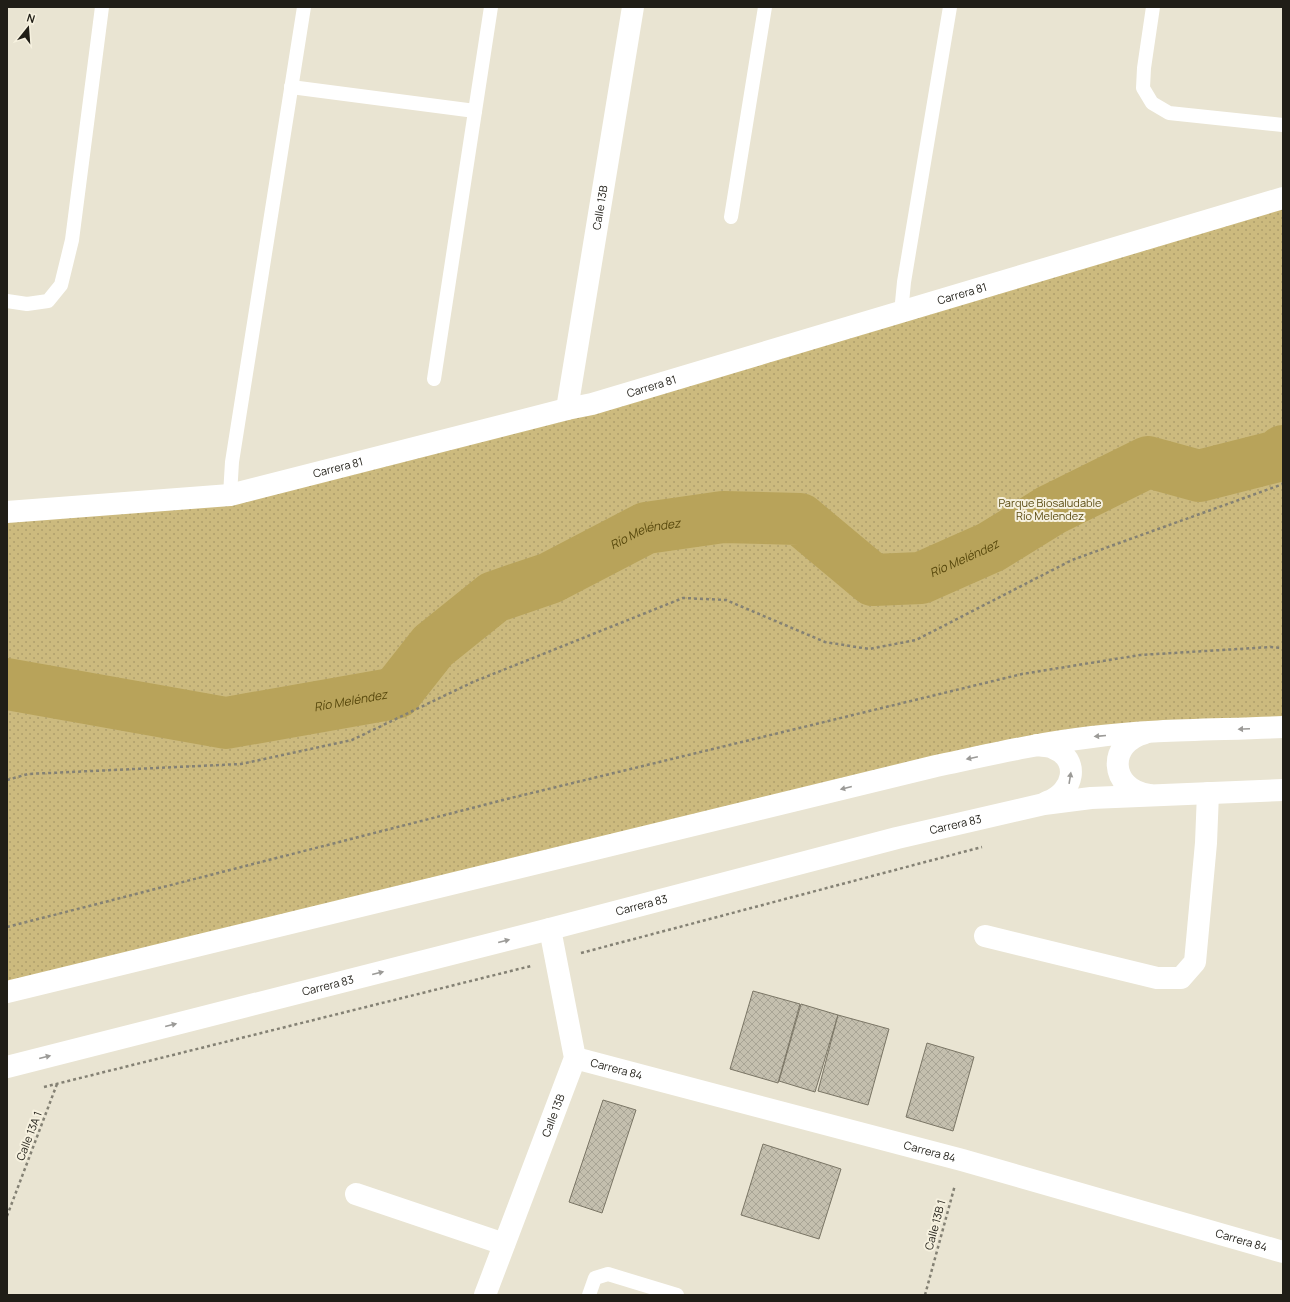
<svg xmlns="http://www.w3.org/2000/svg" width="1290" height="1302" viewBox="0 0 1290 1302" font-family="Manrope,sans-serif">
<defs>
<pattern id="park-dots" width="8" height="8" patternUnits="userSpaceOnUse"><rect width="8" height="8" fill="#ccba7e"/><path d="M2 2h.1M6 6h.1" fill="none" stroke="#af9f6c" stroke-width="1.8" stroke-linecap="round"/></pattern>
<pattern id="building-cross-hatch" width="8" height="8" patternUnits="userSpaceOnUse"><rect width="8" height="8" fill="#c4bfae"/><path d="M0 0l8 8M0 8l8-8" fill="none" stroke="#a8a495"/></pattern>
</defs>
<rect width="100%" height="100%" fill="#e9e4d2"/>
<!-- park -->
<path fill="url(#park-dots)" d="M1283 198V727L1092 737 7 992V512L230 495 500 427Z"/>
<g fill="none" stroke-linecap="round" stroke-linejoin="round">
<!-- river -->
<path stroke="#b8a35a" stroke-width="52" id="s1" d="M7 684 226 723 396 693 433 646 494 597 550 578 646 528 723 517 800 519 873 580 921 578 991 547 1051 510 1148 462 1199 476 1278 456 1283 451"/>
</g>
<!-- building -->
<g fill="url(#building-cross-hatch)" stroke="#7a7565">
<path d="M753 991 800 1004 778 1083 730 1069Z"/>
<path d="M801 1004 838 1015 815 1092 779 1081Z"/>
<path d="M838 1015 889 1029 868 1105 818 1091Z"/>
<path d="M927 1043 974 1057 953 1131 906 1117Z"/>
<path d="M603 1100 636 1110 602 1213 569 1202Z"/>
<path d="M763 1144 841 1169 819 1239 741 1215Z"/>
</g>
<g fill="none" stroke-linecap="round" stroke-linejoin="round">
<!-- path -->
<g stroke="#848174" stroke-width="2.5" stroke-dasharray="3 3" stroke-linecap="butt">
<path d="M7 780 28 774 241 764 352 740 473 682 683 598 726 600 825 642 869 649 916 640 1072 560 1283 484"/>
<path d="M7 927 511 798 1022 674 1140 655 1271 647 1283 648"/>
<path d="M581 953 982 847"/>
<path d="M44 1087 531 966"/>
<path d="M7 1216 57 1084"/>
<path d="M925 1295 955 1185"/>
</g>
<!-- service -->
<g stroke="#fff" stroke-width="14">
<path d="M1153 7 1144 68 1143 88 1152 103 1169 113 1283 125"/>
<path d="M291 87 475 111"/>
<path d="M731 217 765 7"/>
<path d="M7 301 27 304 48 301 61 285 72 240 102 7"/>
<path d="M901 313 904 282 950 7"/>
<path d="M434 379 491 7"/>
<path d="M230 495 232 462 304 7"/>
<path d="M589 1295 595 1278 608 1274 677 1295"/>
</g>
<!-- minor -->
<g stroke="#fff" stroke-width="22">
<path id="s2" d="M567 409 633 7"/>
<path id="s3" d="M7 512 230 495 567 409 592 404 1283 198"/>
<path d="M985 936 1157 978H1181L1195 962 1206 843 1208 793"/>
<path id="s4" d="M575 1058 962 1160 1283 1252"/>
<path d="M356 1194 504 1244"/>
<path id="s5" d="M485 1295 575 1058 550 929"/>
</g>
<!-- tertiary -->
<g stroke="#fff" stroke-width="22">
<path d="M1145 733C1107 743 1109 789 1149 795"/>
<path d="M1037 745C1042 746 1049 746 1053 748 1081 759 1074 793 1047 802"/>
<path d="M7 992 936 766C988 755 1039 743 1092 737 1155 729 1219 730 1283 727"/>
<path id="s6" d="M7 1067 550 929 897 838 1044 804 1091 798 1283 790"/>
</g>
</g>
<!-- one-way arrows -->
<defs><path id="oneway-solid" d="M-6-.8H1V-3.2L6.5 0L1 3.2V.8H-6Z"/></defs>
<g fill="#9b9a97">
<use href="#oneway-solid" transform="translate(1244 729) rotate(178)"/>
<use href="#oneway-solid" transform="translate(1100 736) rotate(175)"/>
<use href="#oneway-solid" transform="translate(972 758) rotate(168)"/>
<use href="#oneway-solid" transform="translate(1070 778) rotate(-81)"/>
<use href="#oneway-solid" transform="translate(846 788) rotate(166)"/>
<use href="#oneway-solid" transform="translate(504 941) rotate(-14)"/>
<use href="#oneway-solid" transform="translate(378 973) rotate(-14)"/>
<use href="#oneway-solid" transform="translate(171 1025) rotate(-14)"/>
<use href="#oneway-solid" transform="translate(45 1057) rotate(-14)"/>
</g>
<g text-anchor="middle" stroke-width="4" stroke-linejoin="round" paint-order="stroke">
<!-- street labels -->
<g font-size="11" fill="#201e17" stroke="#f6f1df">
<text dy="4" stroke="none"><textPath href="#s2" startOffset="204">Calle 13B</textPath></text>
<text dy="4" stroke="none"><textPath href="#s3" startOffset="983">Carrera 81</textPath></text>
<text dy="4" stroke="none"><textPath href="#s3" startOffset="659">Carrera 81</textPath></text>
<text dy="4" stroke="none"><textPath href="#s3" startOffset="335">Carrera 81</textPath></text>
<text dy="4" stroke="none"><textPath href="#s6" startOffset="979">Carrera 83</textPath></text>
<text dy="4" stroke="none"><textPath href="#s6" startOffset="655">Carrera 83</textPath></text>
<text dy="4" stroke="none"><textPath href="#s6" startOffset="331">Carrera 83</textPath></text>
<text dy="4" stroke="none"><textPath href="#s4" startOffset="43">Carrera 84</textPath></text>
<text dy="4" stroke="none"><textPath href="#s5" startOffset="192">Calle 13B</textPath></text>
<text transform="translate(29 1136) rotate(-69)" y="4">Calle 13A 1</text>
<text dy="4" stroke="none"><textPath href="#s4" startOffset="367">Carrera 84</textPath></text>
<text transform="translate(935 1225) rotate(-75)" y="4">Calle 13B 1</text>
<text dy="4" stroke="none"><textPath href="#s4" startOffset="691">Carrera 84</textPath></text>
</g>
<!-- park labels -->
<g font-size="11" fill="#5b4c13" stroke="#f6f1df">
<text x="1050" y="507">Parque Biosaludable<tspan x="1050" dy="13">Río Melendez</tspan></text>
</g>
<!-- water labels -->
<g font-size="12" font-style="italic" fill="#56470c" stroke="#f6f1df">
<text dy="4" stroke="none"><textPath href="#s1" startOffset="698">Río Meléndez</textPath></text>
<text dy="4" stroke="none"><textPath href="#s1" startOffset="1046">Río Meléndez</textPath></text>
<text dy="4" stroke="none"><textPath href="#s1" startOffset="349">Río Meléndez</textPath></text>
</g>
</g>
<!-- border -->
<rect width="1290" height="1302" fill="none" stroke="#201e17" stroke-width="16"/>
<!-- north arrow -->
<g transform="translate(28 28) rotate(17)" stroke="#f6f1df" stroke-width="3" paint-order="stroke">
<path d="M0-3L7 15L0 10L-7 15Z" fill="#201e17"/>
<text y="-6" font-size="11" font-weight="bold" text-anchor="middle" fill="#201e17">N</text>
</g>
</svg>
